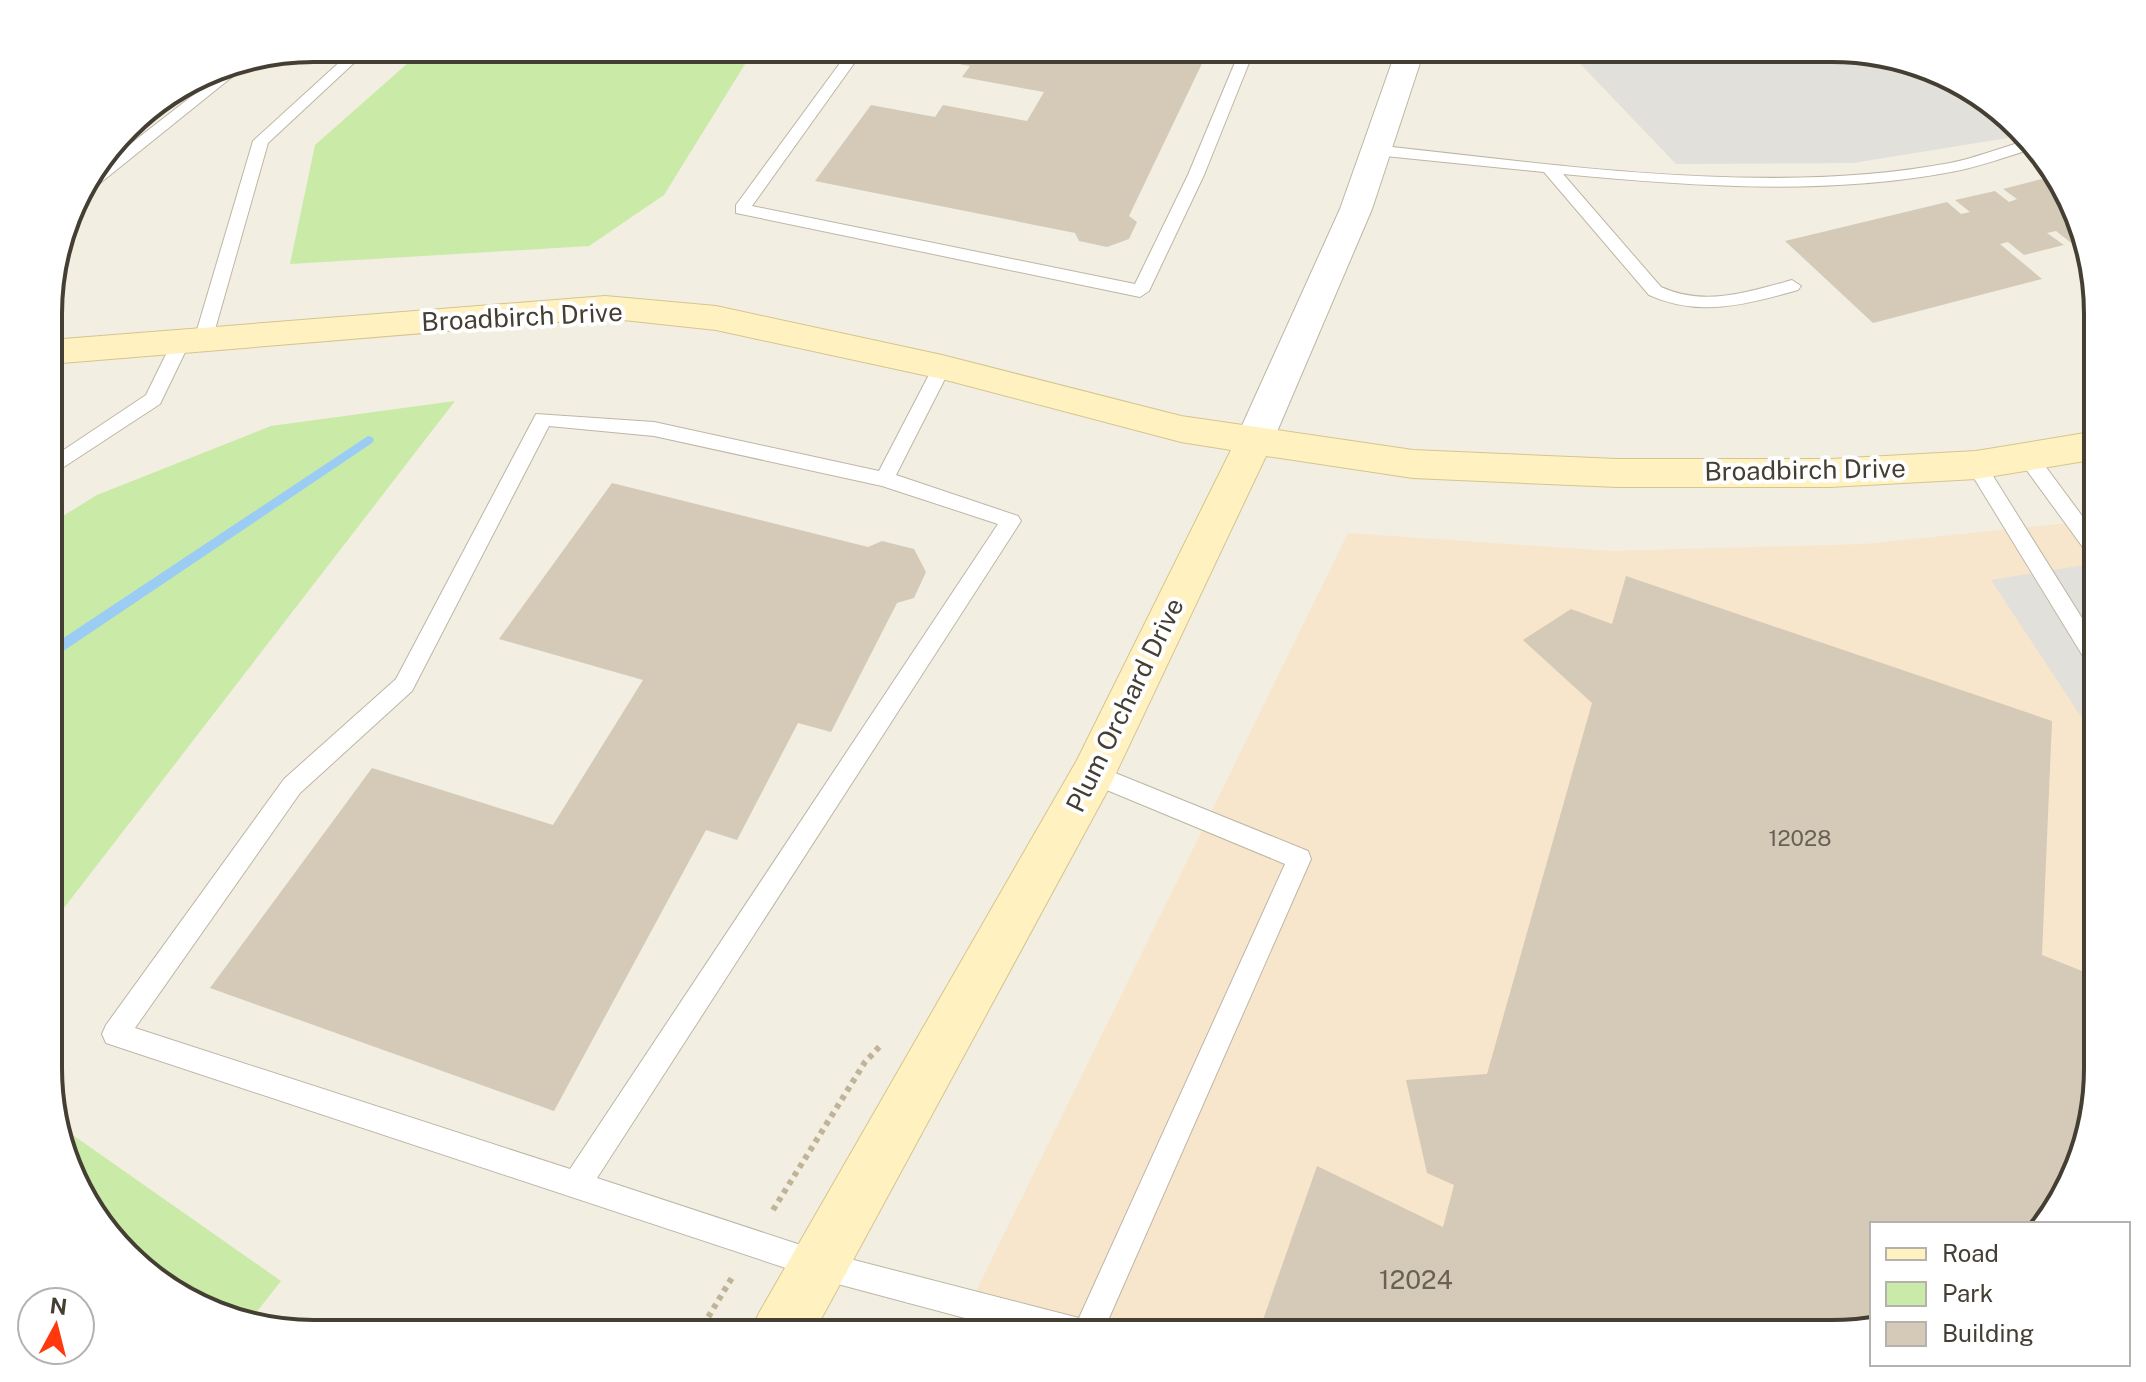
<svg xmlns="http://www.w3.org/2000/svg" width="2146" height="1382" viewBox="0 0 2146 1382" font-family="'Public Sans',sans-serif">
<rect width="100%" height="100%" fill="#f2eee2"/>
<!-- commercial -->
<path fill="#f7e6cb" d="M2097 520V1085L2053 1216 2045 1224H1872V1327L1849 1333 955 1334 1348 533 1612 551 1865 544Z"/>
<!-- green -->
<g fill="#caeaa8">
<path d="M425 48H755L664 195 589 246 290 264 315 145Z"/>
<path d="M455 401 50 926V524L97 495 271 426Z"/>
<path d="M57 1124 281 1281 248 1323 229 1320 166 1289 84 1202Z"/>
</g>
<!-- parking -->
<g fill="#e2e0db">
<path d="M1565 48H1833L1917 62 1980 93 2020 136 1853 163 1676 164Z"/>
<path d="M2097 563V741L1991 580Z"/>
</g>
<g fill="none" stroke-linecap="round" stroke-linejoin="round">
<!-- stream -->
<path fill="#9accf4" fill-rule="evenodd" d="M368 436 372 437 374 440 372 443 50 660V647Z"/>
</g>
<!-- building -->
<g fill="#d4cab7">
<path d="M914 48H1190L1208 51 1129 216 1137 222 1129 239 1107 247 1079 241 1075 233 815 181 871 105 935 117 943 105 1027 121 1044 92 962 77 970 66 909 55Z"/>
<path d="M2057 175 2063 181 2084 253 2056 231 2047 233 2064 245 2024 255 2008 242 2000 244 2042 279 1873 323 1785 241 1947 202 1961 214 1970 212 1955 200 1995 191 2009 202 2017 199 2003 189Z"/>
<path d="M612 483 868 547 882 541 914 549 926 572 914 598 897 603 831 732 798 723 737 840 706 830 554 1111 210 988 372 768 553 825 643 680 499 639Z"/>
<path d="M1626 576 2052 721 2042 955 2097 977V1085L2053 1216 2045 1224H1872V1327L1849 1333 1258 1334 1317 1166 1443 1227 1454 1185 1427 1173 1406 1080 1487 1074 1592 703 1523 640 1571 609 1612 624Z"/>
</g>
<g fill="none" stroke-linecap="round" stroke-linejoin="round">
<defs>
<g id="lane">
<path d="M355 48H370L268 143 212 340 203 346 197 344 194 340 253 141Z"/>
<path d="M851 48H865L752 206 1135 284 1188 175 1241 48H1255L1204 175 1149 291 1140 297 736 213V205Z"/>
<path d="M1560 48H1598C1590 55 1568 55 1560 48Z"/>
<path d="M253 60 84 196 75 197 92 174 233 64Z"/>
<path d="M2025 141 2032 149C2005 157 1978 167 1951 172 1825 196 1689 186 1563 174L1661 287C1705 307 1748 292 1792 280L1801 286 1798 290C1747 304 1700 318 1649 295L1544 172 1375 155 1367 150 1375 145C1558 165 1768 197 1950 163 1975 158 2000 148 2025 141Z"/>
<path d="M181 336 190 342 160 404 50 476V459L146 395 172 342Z"/>
<path d="M942 361 951 367 896 475 1018 516 1021 521 597 1178 819 1251 1079 1318 1285 864 1085 781 1081 774 1085 767 1093 764 1308 851 1311 859 1102 1334H1025L819 1279 106 1043 102 1034 106 1025 284 779 396 679 536 414 654 422 879 471 933 367ZM549 426 654 436 882 486 998 524 570 1169 135 1028 300 793 412 691Z"/>
<path d="M2027 449 2034 451 2097 536V559L2090 557 2020 461 2017 456Z"/>
<path d="M1976 458 1983 460 2097 642V669L2089 666 1969 470 1966 465 1969 460Z"/>
</g>
<path id="street" d="M1397 48H1471L1467 54 1422 57 1372 209 1273 441 1267 451 1254 455 1241 451 1235 441 1340 209Z"/>
<path id="secondary" d="M605 296 716 306 942 355 1181 416 1413 450 1617 459H1830L1976 451 2097 431V459L1976 479 1830 487H1617L1413 478 1266 456 1109 788 813 1334H750L759 1313 1077 760 1231 450 1181 442 942 379 716 330 605 318 50 364V340Z"/>
</defs>
<!-- lane casing -->
<use href="#lane" stroke="#beb6a5" stroke-width="2"/>
<!-- street casing -->
<use href="#street" stroke="#beb6a5" stroke-width="2"/>
<!-- secondary casing -->
<use href="#secondary" stroke="#d5c58f" stroke-width="2"/>
<!-- path -->
<g stroke="#c1b395" stroke-width="6" stroke-dasharray="5 5" stroke-linecap="butt">
<path d="M773 1210 865 1062 882 1044"/>
<path d="M698 1334 733 1276"/>
</g>
<!-- lane -->
<use href="#lane" fill="#fff" fill-rule="evenodd"/>
<!-- street -->
<use href="#street" fill="#fff" fill-rule="evenodd"/>
<!-- secondary -->
<use href="#secondary" fill="#fff2c0" fill-rule="evenodd"/>
</g>
<g text-anchor="middle" stroke-width="8" stroke-linejoin="round" paint-order="stroke">
<!-- number labels -->
<g font-size="22" fill="#686154">
<text x="1800" y="846">12028</text>
</g>
<!-- street labels -->
<g font-size="26" fill="#443e33" stroke="#fff">
<text transform="translate(522 317) rotate(-3)" y="9">Broadbirch Drive</text>
<text transform="translate(1805 470) rotate(-1)" y="9">Broadbirch Drive</text>
<text transform="translate(1125 705) rotate(-64)" y="9">Plum Orchard Drive</text>
</g>
<!-- near-number labels -->
<g font-size="26" fill="#686154">
<text x="1416" y="1289">12024</text>
</g>
</g>
<!-- crop -->
<path d="M0 0H2146V1382H0ZM314 62H1832A252 252 0 0 1 2084 314V1068A252 252 0 0 1 1832 1320H314A252 252 0 0 1 62 1068V314A252 252 0 0 1 314 62Z" fill="#fff" fill-rule="evenodd"/>
<path fill="none" stroke="#443e33" stroke-width="4" d="M314 62H1832A252 252 0 0 1 2084 314V1068A252 252 0 0 1 1832 1320H314A252 252 0 0 1 62 1068V314A252 252 0 0 1 314 62Z"/>
<!-- legend -->
<rect x="1870" y="1222" width="260" height="144" fill="#ffffff" stroke="#b4b2ad" stroke-width="2"/>
<rect x="1886" y="1248" width="40" height="12" fill="#fff2c0" stroke="#b4b2ad" stroke-width="2"/>
<text x="1942" y="1262" font-size="24" fill="#443e33">Road</text>
<rect x="1886" y="1282" width="40" height="24" fill="#caeaa8" stroke="#b4b2ad" stroke-width="2"/>
<text x="1942" y="1302" font-size="24" fill="#443e33">Park</text>
<rect x="1886" y="1322" width="40" height="24" fill="#d4cab7" stroke="#b4b2ad" stroke-width="2"/>
<text x="1942" y="1342" font-size="24" fill="#443e33">Building</text>
<!-- north arrow -->
<g transform="translate(56 1326) rotate(7)"><circle r="38" fill="#ffffff" stroke="#b4b2ad" stroke-width="2"/>
<path d="M0-6L14 30L0 20L-14 30Z" fill="#ff390d"/>
<text y="-12" font-size="22" font-weight="bold" text-anchor="middle" fill="#443e33">N</text>
</g>
</svg>
